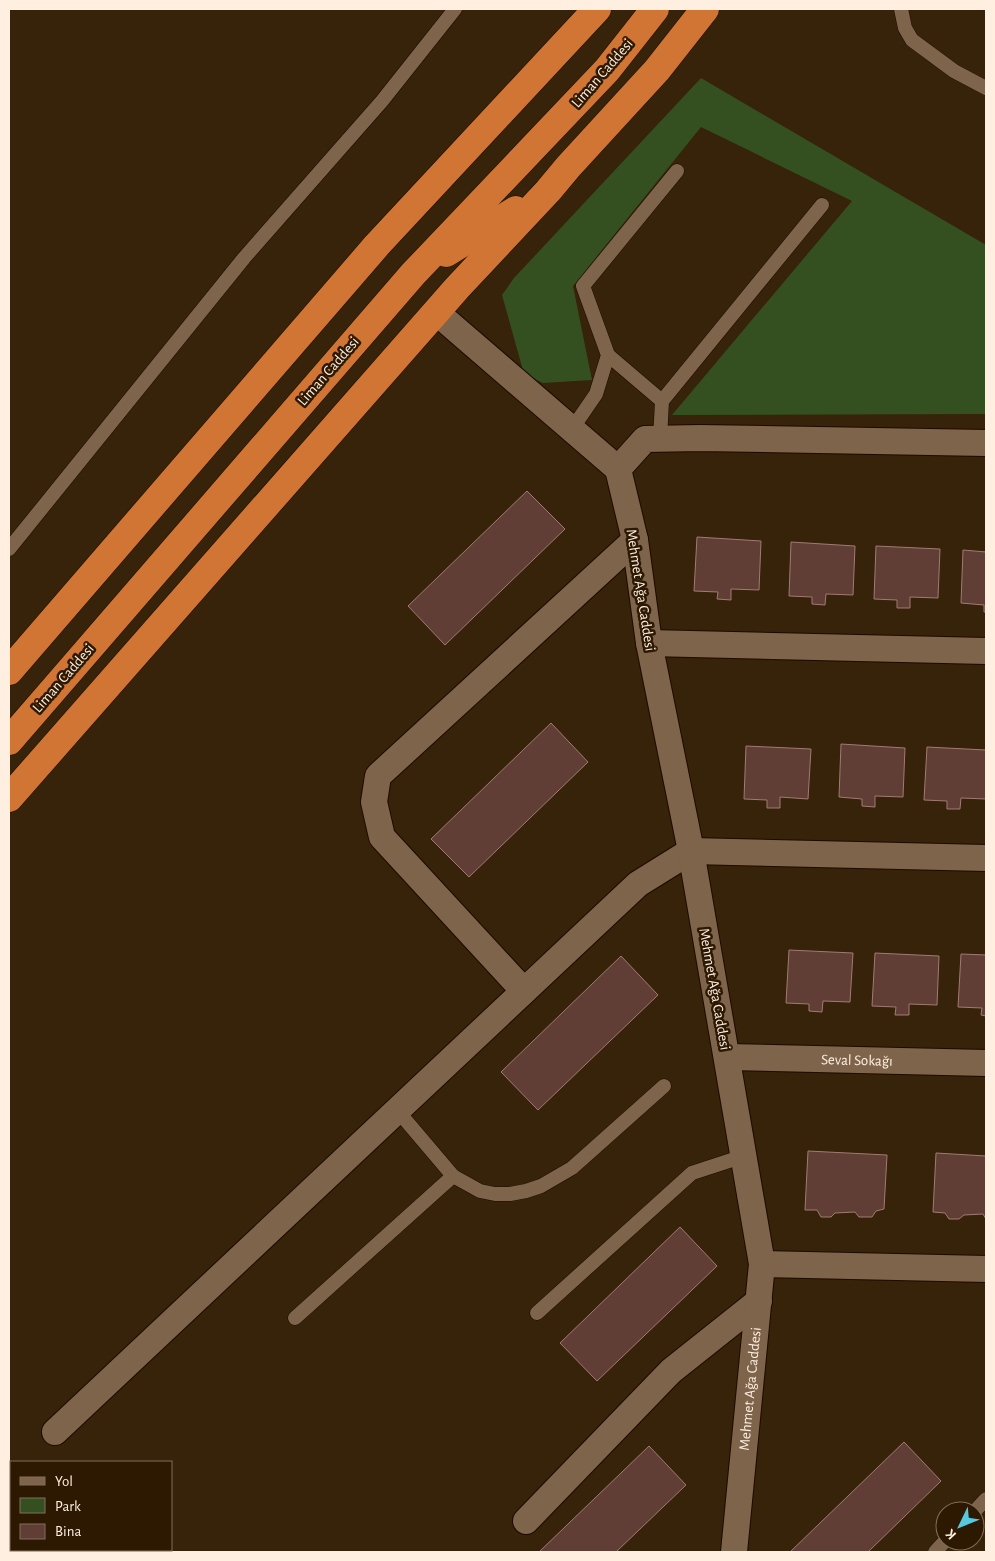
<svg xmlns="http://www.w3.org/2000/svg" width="995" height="1561" viewBox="0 0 995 1561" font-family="'Alegreya Sans',sans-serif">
<rect width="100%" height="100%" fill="#37220a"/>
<!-- green -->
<path fill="#345020" d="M701 78 986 245V414L672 415 852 201 701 127 573 286 592 380 543 383 524 374 502 295 514 278Z"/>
<!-- building -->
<g fill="#603e36" stroke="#a17b72">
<path d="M527 491 565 529 445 645 408 606Z"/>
<path d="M697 537 761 541 759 590 731 589V600L717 599 718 592 694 591Z"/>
<path d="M791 542 855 546 853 595 826 594 825 605 812 604V597L789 596Z"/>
<path d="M876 546 940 549 938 598 910 597V608H897V600L874 599Z"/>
<path d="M963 550 986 552V612H984V605L961 603Z"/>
<path d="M551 723 588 762 469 877 431 839Z"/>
<path d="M841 744 905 748 903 797 875 796V807L862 806V799L839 797Z"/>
<path d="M746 746 811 749 808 799 780 797V808H767V800L744 799Z"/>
<path d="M927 747 986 750V799L961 798 960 809H947V801L924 800Z"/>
<path d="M789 950 853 953 850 1002 823 1001 822 1012 809 1011V1004L786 1003Z"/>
<path d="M875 953 939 956 937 1005 909 1004V1015H895L896 1007 872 1006Z"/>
<path d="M961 954 986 955V1016L981 1015 982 1008 958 1007Z"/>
<path d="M621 956 658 995 538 1110 501 1072Z"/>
<path d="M808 1151 887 1155 884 1209 876 1211 872 1217H859L855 1212 835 1213 831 1217H821L817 1210H805Z"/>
<path d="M936 1153 986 1156V1219L983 1214 964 1215 959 1219H949L945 1213 933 1212Z"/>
<path d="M680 1227 717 1266 597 1381 560 1343Z"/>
<path d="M904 1442 941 1481 868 1552H790Z"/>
<path d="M649 1446 686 1485 616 1552H539Z"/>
</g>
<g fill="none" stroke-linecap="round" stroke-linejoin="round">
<defs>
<g id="lane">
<path d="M901 9 905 28 912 40 954 71 986 88"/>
<path d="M608 355 662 401"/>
<path d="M572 429 596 394 608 355 583 286 677 171"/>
<path d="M660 439 662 401 822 205"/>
<path d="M9 549 244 258 382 101 455 9"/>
<path d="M397 1110 453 1176 480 1191 495 1194H510L526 1191 541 1186 572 1168 664 1086"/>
<path d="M537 1313 692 1173 744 1156"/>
<path d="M295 1318 453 1176"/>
<path d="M975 1511 986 1499"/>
<path d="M935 1552 945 1541"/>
</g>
<g id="street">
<path d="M436 312 618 469"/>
<path d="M649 643 986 651"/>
<path d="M524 991 382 837 374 802 378 776 635 540"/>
<path id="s1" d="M727 1057 986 1063"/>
<path d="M762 1264 986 1269"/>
<path d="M55 1432 638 884 691 851 986 858"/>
<path d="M526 1521 671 1371 759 1301"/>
<path id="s2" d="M734 1552 762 1264 691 851 649 643 635 540 618 469 645 439 700 438 986 443"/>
</g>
<g id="highway">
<path d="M446 253 516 210"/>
<path d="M9 671 377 245 597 9"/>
<path d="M9 741 413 274 607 70 655 9"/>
<path d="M9 798 457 288 548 191 568 167 657 70 705 9"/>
</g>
</defs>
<!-- lane casing -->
<use href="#lane" stroke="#1e0a00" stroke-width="15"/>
<!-- street casing -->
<use href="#street" stroke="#1e0a00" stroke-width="28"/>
<!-- highway casing -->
<use href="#highway" stroke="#1e0a00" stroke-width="29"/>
<!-- lane -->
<use href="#lane" stroke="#7d644b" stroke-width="14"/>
<!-- street -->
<use href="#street" stroke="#7d644b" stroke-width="26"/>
<!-- highway -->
<use href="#highway" stroke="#d07534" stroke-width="28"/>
</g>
<g text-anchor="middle" stroke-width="5" stroke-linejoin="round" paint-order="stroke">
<!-- street labels -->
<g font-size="15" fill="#feefe1" stroke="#2d1802">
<text transform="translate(602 73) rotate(-49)" y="5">Liman Caddesi</text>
<text transform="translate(328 371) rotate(-49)" y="5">Liman Caddesi</text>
<text transform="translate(641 590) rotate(81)" y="5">Mehmet Ağa Caddesi</text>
<text transform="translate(63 678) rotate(-49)" y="5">Liman Caddesi</text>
<text transform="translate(715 989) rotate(80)" y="5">Mehmet Ağa Caddesi</text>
<text dy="5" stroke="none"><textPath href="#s1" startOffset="130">Seval Sokağı</textPath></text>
<text dy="5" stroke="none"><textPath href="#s2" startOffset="164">Mehmet Ağa Caddesi</textPath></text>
</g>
</g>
<!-- border -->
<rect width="995" height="1561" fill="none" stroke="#feefe1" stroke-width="20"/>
<!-- legend -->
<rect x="10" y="1461" width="162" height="90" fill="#2d1802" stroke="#816e5b"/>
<rect x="20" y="1477" width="25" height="8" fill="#7d644b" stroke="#816e5b"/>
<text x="55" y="1486" font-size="15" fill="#feefe1">Yol</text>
<rect x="20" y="1498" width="25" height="15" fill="#345020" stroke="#816e5b"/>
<text x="55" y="1511" font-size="15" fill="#feefe1">Park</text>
<rect x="20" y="1524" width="25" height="15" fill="#603e36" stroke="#816e5b"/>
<text x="55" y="1536" font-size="15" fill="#feefe1">Bina</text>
<!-- north arrow -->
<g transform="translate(960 1526) rotate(227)"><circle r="24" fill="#2d1802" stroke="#816e5b"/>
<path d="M0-4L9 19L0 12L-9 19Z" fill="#56c9e1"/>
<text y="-8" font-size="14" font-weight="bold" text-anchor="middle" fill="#feefe1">K</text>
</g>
</svg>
